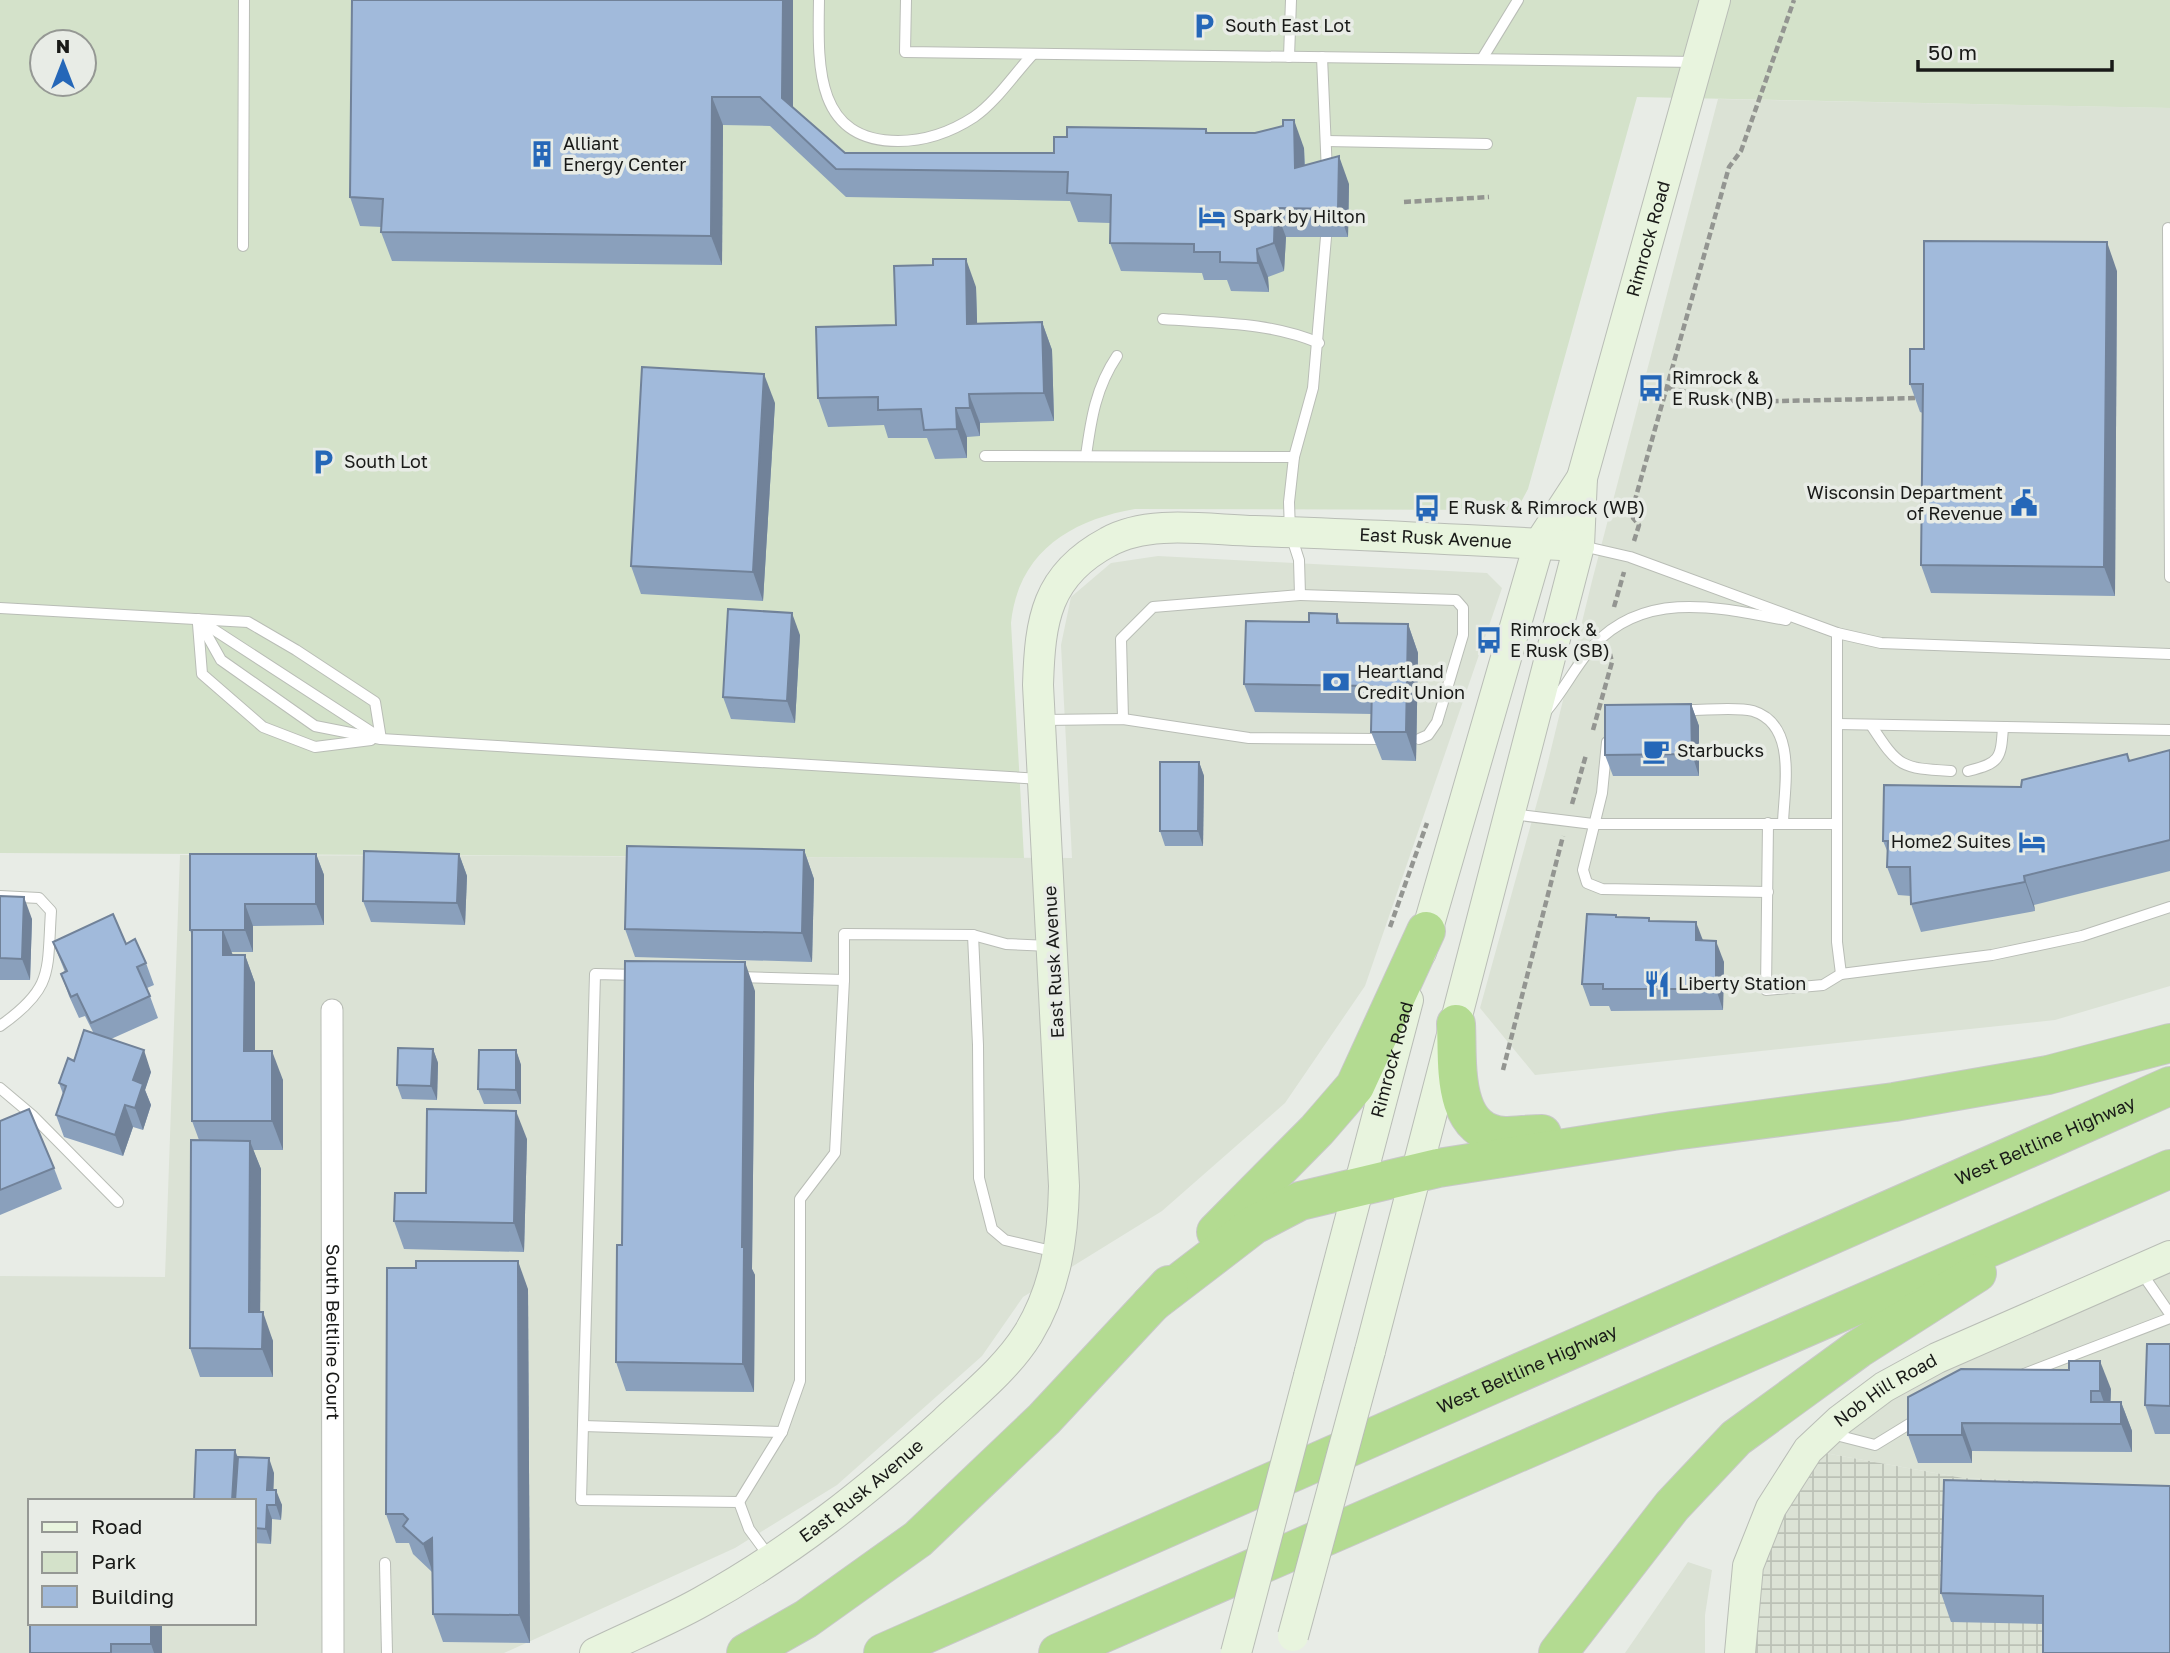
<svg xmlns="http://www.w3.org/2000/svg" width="2170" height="1653" viewBox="0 0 2170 1653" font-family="'Golos Text',sans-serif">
<defs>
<pattern id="industrial-grid" width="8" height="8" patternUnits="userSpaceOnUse" patternTransform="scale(1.75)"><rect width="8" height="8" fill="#dbe2d5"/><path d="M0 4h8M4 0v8" fill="none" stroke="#bbc1b6"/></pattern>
</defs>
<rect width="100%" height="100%" fill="#e8ece6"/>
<!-- built -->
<g fill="#dbe2d5" fill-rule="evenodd">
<path d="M1718 99 2170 108V986L2055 1020 1535 1075 1480 1008 1546 770 1592 581Z"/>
<path d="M1158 556 1487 573 1502 588 1365 986 1285 1103 1162 1211 1023 1297 982 1356 837 1485 735 1548 504 1653H0V1276L165 1277 180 855 1072 858 1061 645 1071 597 1111 563ZM30 1501H254V1623H30Z"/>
<path d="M2170 1256V1487L1963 1478 1808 1450 1840 1420Z"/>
<path d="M1688 1562 1712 1570 1705 1615V1653H1625Z"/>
</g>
<!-- industrial -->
<path fill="url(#industrial-grid)" d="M1808 1450 1963 1478 2170 1487V1653H1740L1741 1614Z"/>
<!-- park -->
<path fill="#d4e2ca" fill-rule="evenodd" d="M0 0H2170V108L1637 97 1528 489 1521 502 1512 510 1135 509C1071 520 1018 552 1011 623L1024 858 0 853ZM42 42H84V84H42Z"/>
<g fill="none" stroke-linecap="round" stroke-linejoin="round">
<defs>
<g id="lane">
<path d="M819 0C818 64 814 141 898 141 926 141 951 132 974 117 996 102 1015 73 1033 54"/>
<path d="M906 0 905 52 1697 62"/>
<path d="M1289 57 1291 0"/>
<path d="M1322 57 1327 173"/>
<path d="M1482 59 1518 0"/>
<path d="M1326 141 1487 144"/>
<path d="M2168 228 2170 577"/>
<path d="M243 246 244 0"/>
<path d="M1163 319C1215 323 1270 322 1319 343"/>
<path d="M985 456 1294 457"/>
<path d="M1086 456C1091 419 1096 387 1117 356"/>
<path d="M1582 546 1630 557 1837 633 1881 643 2170 654"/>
<path d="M1300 595 1456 600 1463 608V635L1437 722 1428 735 1419 739"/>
<path d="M0 608 248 622 296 650 375 702 381 739"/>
<path d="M198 619 221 660 315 726 381 739 1041 779"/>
<path d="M202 622 376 735"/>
<path d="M198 624 202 674 263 727 315 747 371 740"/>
<path d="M1837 633V942L1841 974 1992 955 2082 936 2170 907"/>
<path d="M1547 710C1564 690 1576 665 1594 645 1647 589 1720 608 1786 620"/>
<path d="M1681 710C1701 711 1735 706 1753 711 1798 725 1784 788 1783 823"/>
<path d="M1123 719 1121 639 1153 607 1300 595 1299 560 1290 532 1289 502 1294 457 1313 388 1326 237"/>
<path d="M1043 720 1123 719 1249 738 1379 739"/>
<path d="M1837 724 2170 730"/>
<path d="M1871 725C1899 768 1901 768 1951 771"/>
<path d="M1607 742 1602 793 1583 870 1587 883 1602 889 1768 892"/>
<path d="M1968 771C2000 763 2001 759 2003 727"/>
<path d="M1511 814 1593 824H1837"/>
<path d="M1768 823 1766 990 1823 985 1841 974"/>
<path d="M0 896 39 898 51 911C47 972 54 988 0 1026"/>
<path d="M973 935 978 1045 979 1178 992 1229 1005 1240 1056 1252"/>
<path d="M638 975 595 974 581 1500 739 1502 749 1529 771 1559"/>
<path d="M738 977 844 980V934L973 935 1006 944 1050 946"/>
<path d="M0 1088 32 1115 118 1202"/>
<path d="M2141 1272 2170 1314"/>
<path d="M2024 1374 2170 1318"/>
<path d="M583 1426 782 1432"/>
<path d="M1832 1434 1875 1445 1919 1418"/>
<path d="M739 1502 782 1432 800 1381V1199L835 1153 844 980"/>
<path d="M385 1563 387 1653"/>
</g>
<g id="street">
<path id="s1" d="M332 1010 333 1653"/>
</g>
<g id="secondary">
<path d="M1421 952 1539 544 1582 478"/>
<path id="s2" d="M1370 1351 1579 546 1582 478 1715 0"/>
<path id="s3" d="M1309 1376 1408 1000"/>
<path id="s4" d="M595 1653C630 1636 667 1621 701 1602 790 1553 869 1490 944 1422 973 1395 1007 1368 1028 1334 1056 1288 1063 1238 1064 1186L1038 685C1040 620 1046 575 1108 542 1149 519 1209 530 1255 531 1363 534 1471 540 1579 546"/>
<path id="s5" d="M1740 1653 1748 1566 1771 1508 1808 1450 1840 1420 1884 1387 1937 1358 2170 1256"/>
</g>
<g id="highway">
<path d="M1456 1024C1458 1062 1450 1132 1504 1136 1516 1136 1530 1134 1542 1134"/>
<path d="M1216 1232 1317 1130 1355 1086 1426 931"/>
<path d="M1151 1304 1254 1225 1300 1201 1438 1168 1673 1131 1894 1102 2048 1075 2170 1043"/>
<path d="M746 1653 806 1619 918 1539 1044 1419 1169 1285"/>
<path id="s6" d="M883 1653 2170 1086"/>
<path d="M1058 1653 2170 1169"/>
<path d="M1558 1653 1672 1506 1736 1438 1858 1349 1977 1273"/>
</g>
</defs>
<!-- lane casing -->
<use href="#lane" stroke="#b9bdb6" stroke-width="12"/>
<!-- street casing -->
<use href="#street" stroke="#b9bdb6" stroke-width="23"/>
<!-- secondary casing -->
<use href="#secondary" stroke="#b9bdb6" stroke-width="32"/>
<!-- highway casing -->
<use href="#highway" stroke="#c8c8c8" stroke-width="40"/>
<!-- path -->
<g stroke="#939591" stroke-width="4.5" stroke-dasharray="7 3.5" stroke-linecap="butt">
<path d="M1404 202 1489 197"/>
<path d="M1668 388 1737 402 1918 398"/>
<path d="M1634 541 1639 525 1633 518V507L1729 167 1741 151 1794 0"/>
<path d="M1614 607 1624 572"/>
<path d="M1593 730 1612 662 1610 654"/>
<path d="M1572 804 1586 755"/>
<path d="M1390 927 1427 823"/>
<path d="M1503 1070 1563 836"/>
</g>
<!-- lane -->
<use href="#lane" stroke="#fff" stroke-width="10"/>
<!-- street -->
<use href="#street" stroke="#fff" stroke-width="21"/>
<!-- secondary -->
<use href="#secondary" stroke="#e8f4de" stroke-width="30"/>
<!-- highway -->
<use href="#highway" stroke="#b3db91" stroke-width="38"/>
<defs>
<g id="secondary-bridge">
<path d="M1293 1636 1370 1351"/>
<path d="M1236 1653 1309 1376"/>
</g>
</defs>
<!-- secondary-bridge casing -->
<use href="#secondary-bridge" stroke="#b9bdb6" stroke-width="32" stroke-linecap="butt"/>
<!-- secondary-bridge -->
<use href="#secondary-bridge" stroke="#e8f4de" stroke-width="30"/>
</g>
<!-- wall -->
<g fill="#8aa0bc">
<path d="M352 0H793V107L845 153H1054L1067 137 1206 129 1208 133 1304 148 1305 165 1349 184 1348 237H1286L1284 271 1268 277 1269 292 1231 291 1227 280H1204L1202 273 1121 271 1110 243V223L1078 222 1070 201 846 197 770 126 723 125 722 265 392 261 381 232 382 227 360 226 350 197Z"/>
<path d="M2117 271 2115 596 1931 593 1921 565 1923 413 1920 412 1910 384 1924 349Z"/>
<path d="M976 287 977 323 1042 322 1052 350 1054 421 980 423V436L967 437V458L935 459 927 438H888L884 425 828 427 818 398 896 325Z"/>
<path d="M775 403 763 601 641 594 631 566Z"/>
<path d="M1337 614 1340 623 1408 624 1418 653 1416 761 1382 760 1371 732 1372 714 1255 712 1244 684 1309 622Z"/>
<path d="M800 635 795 723 731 719 723 697Z"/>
<path d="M1691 704 1699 726V776H1613L1605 755Z"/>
<path d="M2170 750V871L2034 905 2035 911 1921 932 1911 904V896L1898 895 1887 867 1888 853 1883 841 2021 787 2127 754 2130 761Z"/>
<path d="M1199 762 1204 776 1203 846H1165L1160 831Z"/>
<path d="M804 850 814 879 812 962 635 957 625 929Z"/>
<path d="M316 854 324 875V925L253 926V952H231L232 955H245L255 983V1051L283 1080V1150H253L261 1169 260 1312 273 1341V1377H200L190 1348 199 1140 192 1121V936L190 930Z"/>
<path d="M459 854 467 876 465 925 371 922 363 901Z"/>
<path d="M0 896 32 919 30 980H0Z"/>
<path d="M1616 915 1617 917 1650 921 1703 940 1724 962 1723 1010 1611 1011 1609 1006H1590L1582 984Z"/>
<path d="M53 942 126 944 146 963 154 985 147 988 158 1018 111 1039 151 1072 145 1090 151 1105 143 1130 133 1127 123 1156 64 1137 56 1115 63 1094 59 1083 94 1034 85 1016 79 1018 69 996 61 974 65 972Z"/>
<path d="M755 991 752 1269 755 1275 754 1392 626 1391 616 1362 622 1245Z"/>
<path d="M433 1049 438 1063 437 1100 402 1099 397 1085Z"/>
<path d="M516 1050 521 1065V1104H484L478 1089Z"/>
<path d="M0 1121 54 1168 62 1189 0 1215Z"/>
<path d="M527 1139 524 1252 404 1249 394 1221 426 1193Z"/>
<path d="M528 1289 530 1643 443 1642 433 1614 432 1572 413 1554 409 1543H396L386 1514Z"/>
<path d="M2170 1344V1434H2155L2145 1405Z"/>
<path d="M2111 1389 2110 1402H2121L2132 1431V1452L1972 1451V1463H1918L1908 1435V1397Z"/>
<path d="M238 1457 274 1473 273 1490 282 1505 281 1520 272 1519 271 1544 254 1543V1501Z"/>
<path d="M2170 1486 2043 1624 1951 1622 1941 1593Z"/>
<path d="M162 1623V1653H30Z"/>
</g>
<!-- shaded-wall -->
<g fill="#718299">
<path d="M783 0H793V127L782 98Z"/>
<path d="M712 97 723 125 722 265 711 236Z"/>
<path d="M1294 120 1304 148 1305 196 1295 168Z"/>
<path d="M1339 156 1349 184 1348 237 1338 209Z"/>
<path d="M1275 208 1286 237 1284 271 1274 243Z"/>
<path d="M2107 242 2117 271 2115 596 2104 567Z"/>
<path d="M1257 249 1268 277 1269 292 1258 263Z"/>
<path d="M966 259 976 287 978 352 967 324Z"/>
<path d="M1042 322 1052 350 1054 421 1044 393Z"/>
<path d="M764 374 775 403 763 601 753 572Z"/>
<path d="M969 394 980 423V436L970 408Z"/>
<path d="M956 408 967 437V458L957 429Z"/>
<path d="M792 613 800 635 795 723 787 701Z"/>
<path d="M1408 624 1418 653 1416 761 1406 732Z"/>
<path d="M1691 704 1699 726V776L1692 754Z"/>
<path d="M1199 762 1204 776 1203 846 1198 831Z"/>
<path d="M804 850 814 879 812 962 802 933Z"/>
<path d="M316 854 324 875V925L316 904Z"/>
<path d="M459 854 467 876 465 925 457 903Z"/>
<path d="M2024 876 2034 905 2035 911 2025 882Z"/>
<path d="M24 897 32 919 30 980 22 959Z"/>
<path d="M245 904 253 926V952L245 930Z"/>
<path d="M1696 922 1704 943 1696 940Z"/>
<path d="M223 930 234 958 223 955Z"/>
<path d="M1716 941 1724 962 1723 1010 1716 989Z"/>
<path d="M245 955 255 983V1080L244 1051Z"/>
<path d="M745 962 755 991 752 1269 755 1275 754 1392 743 1364 742 1247Z"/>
<path d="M433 1049 438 1063 437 1100 431 1086Z"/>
<path d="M144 1050 151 1072 145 1090 151 1105 143 1130 135 1108 133 1080Z"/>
<path d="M516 1050 521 1065V1104L516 1090Z"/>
<path d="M272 1051 283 1080V1150L272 1121Z"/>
<path d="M125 1105 133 1127 123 1156 115 1135Z"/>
<path d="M516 1111 527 1139 524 1252 514 1223Z"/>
<path d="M250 1141 261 1169 260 1341 249 1312Z"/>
<path d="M518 1261 528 1289 530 1643 519 1615Z"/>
<path d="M263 1312 273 1341V1377L262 1349Z"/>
<path d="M2100 1361 2111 1389 2110 1420 2100 1391Z"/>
<path d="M2121 1402 2132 1431V1452L2121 1424Z"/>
<path d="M1962 1423 1972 1451V1463L1962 1435Z"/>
<path d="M235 1450 243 1471 241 1501H232Z"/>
<path d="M269 1458 274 1473 273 1504 267 1490Z"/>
<path d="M276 1490 282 1505 281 1520 276 1505Z"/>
<path d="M267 1505 272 1519 271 1544 266 1529Z"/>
<path d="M432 1538 433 1573 423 1544Z"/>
<path d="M151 1623H162V1653H154L151 1644Z"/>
</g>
<!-- building -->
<g fill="#a1badb" stroke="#718299" stroke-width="2">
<path d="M352 0H783L782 98 845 153H1054V137H1067V127L1206 129V133H1255L1283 126V120H1294L1295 168 1339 156 1338 209 1275 208 1274 243 1257 249 1258 263 1220 262V252H1194V244L1110 243 1111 195 1067 193 1068 172 836 169 760 97H712L711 236 381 232 383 199 350 197Z"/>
<path d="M1924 241 2107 242 2104 567 1921 565 1923 384H1910V349H1924Z"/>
<path d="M933 259H966L967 324 1042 322 1044 393 969 394 970 408H956L957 429 924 430 921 409 878 410V397L818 398 816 327 896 325 894 266 933 265Z"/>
<path d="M642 367 764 374 753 572 631 566Z"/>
<path d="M728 609 792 613 787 701 723 697Z"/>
<path d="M1309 613 1337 614V623L1408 624 1406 732H1371L1372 686 1244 684 1246 621 1309 622Z"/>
<path d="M1691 704 1692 754 1605 755V705Z"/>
<path d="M2170 750V840L2024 876 2025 882 1911 904 1910 867H1887L1888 841H1883L1884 785 2021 787 2022 780 2127 754 2129 761Z"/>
<path d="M1160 762H1199L1198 831H1160Z"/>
<path d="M627 846 804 850 802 933 625 929Z"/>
<path d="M364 851 459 854 457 903 363 901Z"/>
<path d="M190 854H316V904H245V930H190Z"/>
<path d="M0 896 24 897 22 959 0 958Z"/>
<path d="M113 914 126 944 135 939 146 963 137 967 150 996 91 1023 77 994 71 997 61 974 67 971 53 942Z"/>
<path d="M1587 914 1616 915V917L1649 918V921L1696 922V940L1716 941V989H1603V984H1582Z"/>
<path d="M192 930H223V955H245L244 1051H272V1121H192Z"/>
<path d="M625 961 745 962 742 1247H744L743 1364 616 1362 617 1245H622Z"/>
<path d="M84 1030 144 1050 133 1080 143 1084 135 1108 125 1105 115 1135 56 1115 66 1086 59 1083 68 1058 74 1061Z"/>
<path d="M398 1048 433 1049 431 1086 397 1085Z"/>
<path d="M479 1050H516V1090L478 1089Z"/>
<path d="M29 1109 54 1168 0 1190V1121Z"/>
<path d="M427 1109 516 1111 514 1223 394 1221 395 1193H426Z"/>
<path d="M191 1140 250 1141 249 1312H263L262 1349 190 1348Z"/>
<path d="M416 1261H518L519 1615 433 1614 432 1538 423 1544 403 1526 408 1519 403 1514H386L387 1268H416Z"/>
<path d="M2147 1344H2170V1406L2145 1405Z"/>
<path d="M2069 1361H2100V1391H2091V1402H2121V1424L1962 1423V1435H1908V1397L1961 1369 2069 1370Z"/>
<path d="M196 1450H235L232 1501H194Z"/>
<path d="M238 1457 269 1458 267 1490H276V1505H267L266 1529 254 1528V1501H235Z"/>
<path d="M1944 1480 2170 1486V1653H2043V1596L1941 1593Z"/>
<path d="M30 1623H151V1644H111V1653H30Z"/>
</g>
<!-- icons -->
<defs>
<symbol id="parking-bare" viewBox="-9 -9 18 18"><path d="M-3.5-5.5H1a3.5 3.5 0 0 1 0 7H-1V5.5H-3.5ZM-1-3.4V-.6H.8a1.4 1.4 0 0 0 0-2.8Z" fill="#2567b8" stroke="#e8ece6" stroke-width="2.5" paint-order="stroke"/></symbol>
<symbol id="building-bare" viewBox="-9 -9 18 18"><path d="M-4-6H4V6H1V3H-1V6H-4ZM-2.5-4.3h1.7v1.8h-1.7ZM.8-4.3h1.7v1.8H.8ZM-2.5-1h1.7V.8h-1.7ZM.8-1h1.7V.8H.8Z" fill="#2567b8" stroke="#e8ece6" stroke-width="2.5" paint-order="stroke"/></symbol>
<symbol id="hotel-bare" viewBox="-9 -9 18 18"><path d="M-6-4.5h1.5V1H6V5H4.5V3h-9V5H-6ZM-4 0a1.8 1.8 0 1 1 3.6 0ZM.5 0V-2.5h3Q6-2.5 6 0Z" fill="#2567b8" stroke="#e8ece6" stroke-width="2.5" paint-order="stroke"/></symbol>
<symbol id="bus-bare" viewBox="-9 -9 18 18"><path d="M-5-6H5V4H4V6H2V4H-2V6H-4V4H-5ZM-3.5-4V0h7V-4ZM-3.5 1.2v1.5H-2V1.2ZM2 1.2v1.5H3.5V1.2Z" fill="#2567b8" stroke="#e8ece6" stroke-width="2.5" paint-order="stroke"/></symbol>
<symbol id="civic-bare" viewBox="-9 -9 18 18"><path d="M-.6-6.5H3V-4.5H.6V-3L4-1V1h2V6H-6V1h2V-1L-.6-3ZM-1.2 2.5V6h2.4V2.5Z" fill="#2567b8" stroke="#e8ece6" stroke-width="2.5" paint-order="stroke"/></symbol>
<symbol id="bank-bare" viewBox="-9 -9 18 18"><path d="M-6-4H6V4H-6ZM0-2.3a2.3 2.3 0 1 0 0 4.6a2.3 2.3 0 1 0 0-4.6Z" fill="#2567b8" stroke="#e8ece6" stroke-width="2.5" paint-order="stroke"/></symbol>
<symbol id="cafe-bare" viewBox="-9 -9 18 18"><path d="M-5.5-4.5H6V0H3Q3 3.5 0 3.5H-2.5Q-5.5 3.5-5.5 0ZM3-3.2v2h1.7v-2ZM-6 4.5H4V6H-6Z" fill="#2567b8" stroke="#e8ece6" stroke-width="2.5" paint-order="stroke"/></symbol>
<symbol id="restaurant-bare" viewBox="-9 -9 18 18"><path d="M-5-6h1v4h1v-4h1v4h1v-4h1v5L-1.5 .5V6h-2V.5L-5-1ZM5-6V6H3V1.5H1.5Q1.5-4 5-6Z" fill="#2567b8" stroke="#e8ece6" stroke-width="2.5" paint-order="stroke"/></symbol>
</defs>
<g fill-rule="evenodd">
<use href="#parking-bare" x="1185" y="7" width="38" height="38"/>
<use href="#building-bare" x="523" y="135" width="38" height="38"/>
<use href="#hotel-bare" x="1193" y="198" width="38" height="38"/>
<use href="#bus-bare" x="1632" y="369" width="38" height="38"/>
<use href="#parking-bare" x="304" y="443" width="38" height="38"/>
<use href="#civic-bare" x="2005" y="484" width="38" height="38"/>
<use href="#bus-bare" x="1408" y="489" width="38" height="38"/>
<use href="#bus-bare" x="1470" y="621" width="38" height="38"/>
<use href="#bank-bare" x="1317" y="663" width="38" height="38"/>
<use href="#cafe-bare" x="1637" y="732" width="38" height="38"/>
<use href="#hotel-bare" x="2013" y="823" width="38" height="38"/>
<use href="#restaurant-bare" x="1638" y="965" width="38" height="38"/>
</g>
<g text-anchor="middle" stroke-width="7" stroke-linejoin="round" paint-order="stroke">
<!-- poi labels -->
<g font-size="18" fill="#191a18" stroke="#e8ece6" text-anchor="start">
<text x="1225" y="32">South East Lot</text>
<text x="563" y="150">Alliant<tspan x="563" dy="21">Energy Center</tspan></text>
<text x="1233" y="223">Spark by Hilton</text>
<text x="1672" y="384">Rimrock &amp;<tspan x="1672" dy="21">E Rusk (NB)</tspan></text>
<text x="344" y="468">South Lot</text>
<text x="2003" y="499" text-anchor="end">Wisconsin Department<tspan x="2003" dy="21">of Revenue</tspan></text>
<text x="1448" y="514">E Rusk &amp; Rimrock (WB)</text>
<text x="1510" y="636">Rimrock &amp;<tspan x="1510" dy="21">E Rusk (SB)</tspan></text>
<text x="1357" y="678">Heartland<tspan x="1357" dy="21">Credit Union</tspan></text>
<text x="1677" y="757">Starbucks</text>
<text x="2011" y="848" text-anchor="end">Home2 Suites</text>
<text x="1678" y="990">Liberty Station</text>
</g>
<!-- street labels -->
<g font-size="18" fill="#191a18" stroke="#e8ece6">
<text dy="6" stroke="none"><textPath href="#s2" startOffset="1148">Rimrock Road</textPath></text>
<text dy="6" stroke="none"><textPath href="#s4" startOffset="1698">East Rusk Avenue</textPath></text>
<text transform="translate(1054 962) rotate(-93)" y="6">East Rusk Avenue</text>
<text dy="6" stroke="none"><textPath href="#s3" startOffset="327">Rimrock Road</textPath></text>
<text dy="6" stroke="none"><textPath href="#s6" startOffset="1270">West Beltline Highway</textPath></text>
<text dy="6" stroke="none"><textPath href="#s1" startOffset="322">South Beltline Court</textPath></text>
<text dy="6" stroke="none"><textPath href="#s6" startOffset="704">West Beltline Highway</textPath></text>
<text dy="6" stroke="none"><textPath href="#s5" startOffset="317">Nob Hill Road</textPath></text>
<text dy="6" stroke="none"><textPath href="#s4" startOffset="313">East Rusk Avenue</textPath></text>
</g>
</g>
<!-- legend -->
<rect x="28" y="1499" width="228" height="126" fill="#e8ece6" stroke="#959894" stroke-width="2"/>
<rect x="42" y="1522" width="35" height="10" fill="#e8f4de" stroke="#959894" stroke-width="2"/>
<text x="91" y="1534" font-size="21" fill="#191a18">Road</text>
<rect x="42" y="1552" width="35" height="21" fill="#d4e2ca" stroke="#959894" stroke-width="2"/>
<text x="91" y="1569" font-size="21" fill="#191a18">Park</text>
<rect x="42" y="1586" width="35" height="21" fill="#a1badb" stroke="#959894" stroke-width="2"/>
<text x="91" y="1604" font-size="21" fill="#191a18">Building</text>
<!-- north arrow -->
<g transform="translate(63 63)"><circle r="33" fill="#e8ece6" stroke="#959894" stroke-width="2"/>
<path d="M0-5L12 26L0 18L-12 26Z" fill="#2567b8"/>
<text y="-10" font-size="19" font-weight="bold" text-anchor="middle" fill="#191a18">N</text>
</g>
<!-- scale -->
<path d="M1918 60v10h194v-10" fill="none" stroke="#191a18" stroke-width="3.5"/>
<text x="1928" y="60" font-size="21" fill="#191a18" stroke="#e8ece6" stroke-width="5" paint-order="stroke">50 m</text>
</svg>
